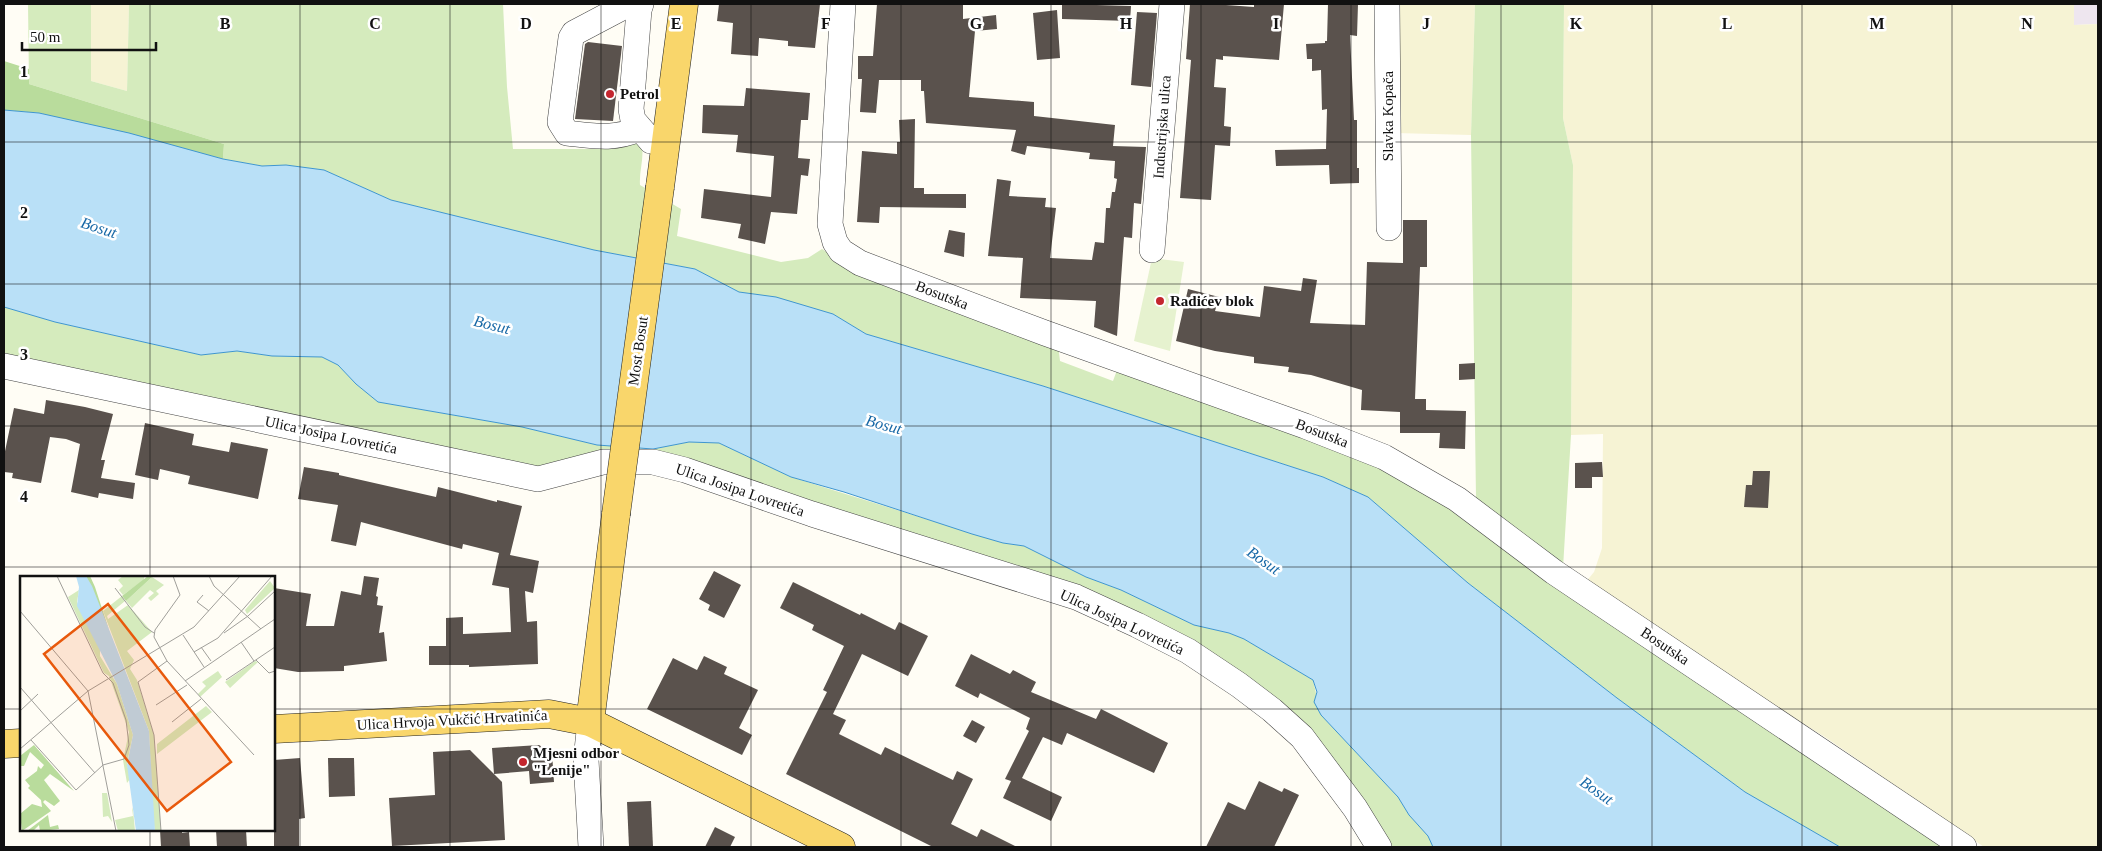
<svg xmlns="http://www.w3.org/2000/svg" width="2102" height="851" viewBox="0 0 2102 851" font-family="'Times New Roman',serif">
<rect width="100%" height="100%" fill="#fffdf5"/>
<!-- industrial -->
<path fill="#eee6ef" d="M2074 4H2098V24L2074 25Z"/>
<!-- farmland -->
<g fill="#f6f3d4">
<path d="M91 4H129L127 91 91 81Z"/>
<path d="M1394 4H1475L1471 135 1395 133Z"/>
<path d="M1564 4H2074V25L2098 24V847H1984L1825 737 1684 651 1585 583 1594 572 1602 548 1603 434 1571 435 1573 165 1563 118Z"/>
</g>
<!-- green -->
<g fill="#d5ebbd">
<path d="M28 4H91V81L127 91 129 4H503L507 87 513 149H614C623 143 632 139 642 146 644 159 639 172 640 185L681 209 677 236 781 262 808 258 822 249 856 271 1058 345 1060 361 1113 381 1117 370 1224 406 1408 479 1958 847H1840L1773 809 1745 792 1617 698 1468 583 1368 497 1323 477 1043 386 866 334 833 314 776 298 739 292 695 269 594 250 391 200 324 170 286 165 262 166 223 159 224 144 29 84Z"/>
<path d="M1475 4H1564L1563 118 1573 165 1571 435 1563 568 1476 498 1471 135Z"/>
<path d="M4 307 55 322 201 355 237 351 272 356 322 357 338 365 356 384 378 402 522 427 597 445 653 449 689 442 719 443 791 477 1003 543 1024 546 1086 577 1121 590 1194 625 1229 633 1244 639 1313 680 1321 715 1398 797 1409 815 1428 836 1433 847H1388L1363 807 1199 652 718 476 543 472 4 354Z"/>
</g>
<!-- forest -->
<path fill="#b9dc9c" d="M4 61 29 69V84L224 144 223 159 39 113 4 110Z"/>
<!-- pitch -->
<path fill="#e6f2cf" d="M1152 258 1184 262 1170 351 1134 341Z"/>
<!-- water -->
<path fill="#b9e0f7" stroke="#3f96cf" d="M4 110 39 113 129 133 223 159 262 166 286 165 324 170 391 200 594 250 695 269 739 292 776 297 833 314 866 334 1043 386 1323 477 1368 497 1468 583 1617 698 1745 792 1840 847H1433L1428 836 1409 815 1398 797 1321 715 1314 702 1317 692 1313 680 1244 639 1229 633 1194 625 1121 590 1086 577 1024 546 1003 543 972 534 844 492 791 477 719 443 689 442 653 449 597 445 522 427 378 402 356 384 338 365 322 357 272 356 237 351 201 355 55 322 4 307Z"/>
<!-- building -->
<g fill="#5a524d">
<path d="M719 4H820L815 48 788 46V41L759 38 758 56 731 54 733 23 717 21Z"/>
<path d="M877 4H963V19L996 15 997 29 975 31 969 97 1034 102V116L1115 125 1113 146 1146 147 1141 204 1134 203 1132 238 1124 237 1117 336 1094 327 1096 301 1020 298 1023 258 988 256 997 179 1011 181 1009 196 1046 198 1045 207 1056 208 1050 258 1092 260 1095 242 1104 243 1106 208H1110L1112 192H1115L1117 179 1114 178 1115 161 1089 159 1090 153 1027 146 1025 155 1011 151 1016 130 926 123 924 91H921V80H879L876 113 860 112 862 79H858V56H873Z"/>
<path d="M1062 4 1131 6 1130 21 1062 19Z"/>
<path d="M1190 4H1226V5L1254 7V4H1284L1279 60 1223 56V60L1216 59 1214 87 1226 88 1224 126 1231 127 1230 146 1215 145 1211 200 1180 198 1191 60 1186 59Z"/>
<path d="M1328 4H1358L1357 36 1350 35 1354 120H1357V168H1359V183L1330 184 1329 165 1276 166 1275 150 1326 149 1327 109 1322 110 1321 70 1312 71V59H1307L1306 44 1325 43V41H1327Z"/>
<path d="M1057 10 1060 58 1037 60 1033 13Z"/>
<path d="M1137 12 1157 13 1151 87 1131 85Z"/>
<path d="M588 42 622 46 613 121 575 119 585 44Z"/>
<path d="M746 88 810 93 808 120H801L798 158 810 159 808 176 801 175 797 214 771 212 765 244 738 238 741 224 701 218 704 189 771 197 774 156 736 152 738 135 702 133 703 105 744 106Z"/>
<path d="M915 119 914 188H924V194H966V208L880 207 879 223 857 222 862 151 897 154V142H900L899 120Z"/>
<path d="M1403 220H1427V267H1420L1415 399H1426V410L1466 411 1465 449 1439 448 1440 433H1400V412L1361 410 1362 390 1311 375 1288 372 1289 367 1254 363V357L1215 351 1176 341 1188 289 1219 297 1215 311 1260 317 1264 286 1301 291 1303 278 1317 280 1310 323 1365 325 1367 262 1403 263Z"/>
<path d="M949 230 965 233 964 257 944 252Z"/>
<path d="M1475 363V379L1459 380V364Z"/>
<path d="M46 400 85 407 113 414 101 460H105L101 478 135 483 133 499 99 493 98 498 71 492 80 444 66 439 50 437 41 483 12 478 13 473 4 472V456L14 408 44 414Z"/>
<path d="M145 423 194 434 192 445 229 452 231 442 268 449 258 499 188 484 190 476 160 469 158 480 135 475Z"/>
<path d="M1602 462 1603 477H1592V488H1575V463Z"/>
<path d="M304 467 339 473V475L436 497 438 487 497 502V500L522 506 510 555 539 561 533 593 525 591 527 622 537 621 538 664 469 667V665H429V646H446V618L463 617V634L511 632 509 588 492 585 499 553 463 544 462 549 361 522 356 546 331 541 338 505 298 499Z"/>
<path d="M1753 471H1770L1768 508 1744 507 1746 485H1752Z"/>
<path d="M714 571 741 585 724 618 708 610 710 605 699 599Z"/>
<path d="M364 576 379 578 376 596 378 597 377 605 383 606 379 633 384 632 387 661 344 666V671L298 672 274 668V588L311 594 306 626H334L341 591 361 595Z"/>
<path d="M793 582 860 615 861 613 895 630 899 622 928 636 908 676 862 654 833 714 846 720 839 734 881 755 885 747 953 780 957 771 973 779 951 824 977 837 981 829 1017 847H933L786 774 827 692 823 690 844 646 812 630 814 625 780 608Z"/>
<path d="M971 654 1010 674 1013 670 1036 682 1031 692 1096 719 1101 709 1168 743 1154 773 1067 733 1062 745 1043 737 1022 778 1062 797 1051 821 1003 798 1011 781 1005 779 1029 731 1026 729 1030 718 980 693 978 698 955 686Z"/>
<path d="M704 656 727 667 724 674 758 690 739 728 752 735 742 755 647 709 673 658 697 670Z"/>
<path d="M972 720 985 727 976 743 963 736Z"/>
<path d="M539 745 552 753 554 782 530 784 529 771 494 774 492 748Z"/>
<path d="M470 750 502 782 505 840 392 846 389 798 435 795 433 752Z"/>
<path d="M300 758 305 818 299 819V847H274V760Z"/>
<path d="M328 758H354L355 796 329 797Z"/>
<path d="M1259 781 1282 792 1284 788 1299 795 1274 847H1206L1228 802 1245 810Z"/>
<path d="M651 801 653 847H629L627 802Z"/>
<path d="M715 827 735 837 730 847H705Z"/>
<path d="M160 830H182V833L189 832 190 847H161Z"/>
<path d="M216 830H246L247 847H217Z"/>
</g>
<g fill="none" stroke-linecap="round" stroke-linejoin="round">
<defs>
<g id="minor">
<path d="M629 4 574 33 571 38 560 122 567 133C595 136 613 140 639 129"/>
<path d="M641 4 639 10 631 109 633 120 651 141"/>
<path d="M843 4 830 224 835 242 841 251 860 263 1045 333 1305 426 1384 457 1457 499 1554 572 1964 847"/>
<path d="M1387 4 1389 228"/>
<path d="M1152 250 1172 4"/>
<path d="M4 366 538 479 603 462H653L685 470 812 514 1076 597 1137 625 1188 651 1239 685 1272 710 1302 737 1355 808 1379 847"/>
<path d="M590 722 586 760 591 847"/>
</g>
<g id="major">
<path d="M660 187 684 4"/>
<path d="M590 722 616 514"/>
<path d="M274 729 549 714 590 722 841 847"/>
<path d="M4 744 21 743"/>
</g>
</defs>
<!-- minor casing -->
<use href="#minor" stroke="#444" stroke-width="26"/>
<!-- major casing -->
<use href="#major" stroke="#222" stroke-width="29"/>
<!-- minor -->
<use href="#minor" stroke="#fff" stroke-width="25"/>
<!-- major -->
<use href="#major" stroke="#f9d66b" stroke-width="28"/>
<defs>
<path id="major-bridge" d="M616 514 660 187"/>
</defs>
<!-- major-bridge casing -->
<use href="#major-bridge" stroke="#222" stroke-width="29" stroke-linecap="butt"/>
<!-- major-bridge -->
<use href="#major-bridge" stroke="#f9d66b" stroke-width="28"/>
</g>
<!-- grid -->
<path fill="none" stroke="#111" stroke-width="1" stroke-opacity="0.55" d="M150 4V577M300 4V847M450 4V847M601 4V847M751 4V847M901 4V847M1051 4V847M1201 4V847M1351 4V847M1501 4V847M1652 4V847M1802 4V847M1952 4V847M4 142H2098M4 284H2098M4 426H2098M4 567H2098M4 709H21M274 709H2098M150 830V847"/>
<!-- markers -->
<g fill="#c4262e" stroke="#fff" stroke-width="2">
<circle cx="610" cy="94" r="5"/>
<circle cx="1160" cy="301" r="5"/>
<circle cx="523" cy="762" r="5"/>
</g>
<g text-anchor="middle" stroke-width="5" stroke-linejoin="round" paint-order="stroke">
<!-- poi labels -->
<g font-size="15" font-weight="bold" fill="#111" stroke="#fff" text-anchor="start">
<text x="620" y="99">Petrol</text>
<text x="1170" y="306">Radićev blok</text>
<text x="533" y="758">Mjesni odbor<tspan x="533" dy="17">"Lenije"</tspan></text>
</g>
<!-- street labels -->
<g font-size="15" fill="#111" stroke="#fff">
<text transform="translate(1388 116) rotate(-90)" y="5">Slavka Kopača</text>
<text transform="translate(1162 127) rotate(-86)" y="5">Industrijska ulica</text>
<text transform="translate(942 295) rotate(21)" y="5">Bosutska</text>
<text transform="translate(638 351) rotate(-82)" y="5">Most Bosut</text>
<text transform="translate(1322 433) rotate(21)" y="5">Bosutska</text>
<text transform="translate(331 435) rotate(12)" y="5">Ulica Josipa Lovretića</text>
<text transform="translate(740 490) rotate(19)" y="5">Ulica Josipa Lovretića</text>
<text transform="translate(1122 622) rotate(25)" y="5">Ulica Josipa Lovretića</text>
<text transform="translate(1665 646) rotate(34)" y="5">Bosutska</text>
<text transform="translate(452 720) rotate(-3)" y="5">Ulica Hrvoja Vukčić Hrvatinića</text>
</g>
<!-- water labels -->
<g font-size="16" font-style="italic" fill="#1768a6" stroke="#fff">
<text transform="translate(99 227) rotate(18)" y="6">Bosut</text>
<text transform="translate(492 324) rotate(14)" y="6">Bosut</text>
<text transform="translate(884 424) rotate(15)" y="6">Bosut</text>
<text transform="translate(1264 560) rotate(35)" y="6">Bosut</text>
<text transform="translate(1597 790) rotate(35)" y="6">Bosut</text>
</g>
</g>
<!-- overview -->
<g transform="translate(20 576)">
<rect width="255" height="255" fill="#fffdf5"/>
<path d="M103 0H124V4L103 19 99 14 103 10 98 4ZM132 1 144 9 136 15 139 18 131 25 128 22 134 17 130 14 112 32 106 25ZM250 5 255 12 227 38 225 34ZM59 14 57 26 80 73V80L97 108 113 159 107 187 110 203 107 207 103 184 109 156 89 100 84 97 48 21ZM102 20 105 25 87 40 88 43 108 29 132 56 107 75 114 84 110 93 117 104 134 159 141 255H135L133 243 129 155 83 35ZM235 85 238 86 210 112 205 106ZM198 95 202 101 180 121 178 118 186 110 182 106ZM186 130 192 136 137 178V168ZM82 217H87L92 246 88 240 83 241ZM112 231 113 234 115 255H98L95 244 113 240Z" fill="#d5ebbd"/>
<path d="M66 0H70L75 11 89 54ZM128 0 132 1 106 25 102 20ZM14 169 54 215 30 198 24 204 40 225 34 230 25 224 23 226 31 235 2 255 0 238 12 228 22 231 21 224 8 212 10 210 5 204 17 195 18 190 21 193 24 189 10 176 4 190H0V180ZM28 239 30 251 38 249 39 253 20 255 19 249 13 255H7Z" fill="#b9dc9c"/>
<path d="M56 0H66L72 10 129 155 135 255H116L107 189 113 159 97 108 57 30 59 11Z" fill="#b9e0f7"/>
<path fill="none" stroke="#a09f9a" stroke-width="1" d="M153 0 160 19 135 54 134 61 147 85 234 179M189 0 194 10 241 53M95 12 125 51 134 57M183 19 177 26 189 35M0 35 68 115 96 255M204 57 228 40 255 15M163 59 184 91M221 66 234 85M181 71 191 85M174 76 198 62 252 0M236 84 249 97 255 95M206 104 255 71M165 105 255 43M0 111 75 197M68 115 174 51 220 0M136 129 167 109M0 135 18 118M152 146 181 123M11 164 56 214 83 189 104 183 109 169 106 144 93 107 83 97 37 0M0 173 68 115M141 255 134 159 118 106 147 85"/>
<path fill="#e8590c" fill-opacity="0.15" stroke="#e8590c" stroke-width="2.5" d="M88 28 211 186 147 235 24 78Z"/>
<rect width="255" height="255" fill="none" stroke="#111" stroke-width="2.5"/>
</g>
<g font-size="16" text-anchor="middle" font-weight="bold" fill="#111" stroke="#fff" stroke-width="5" stroke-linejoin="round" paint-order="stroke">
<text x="225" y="29">B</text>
<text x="375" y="29">C</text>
<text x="526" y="29">D</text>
<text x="676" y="29">E</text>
<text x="826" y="29">F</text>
<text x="976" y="29">G</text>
<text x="1126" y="29">H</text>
<text x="1276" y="29">I</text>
<text x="1426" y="29">J</text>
<text x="1576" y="29">K</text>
<text x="1727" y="29">L</text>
<text x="1877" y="29">M</text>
<text x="2027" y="29">N</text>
<text x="24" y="77">1</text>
<text x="24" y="218">2</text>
<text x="24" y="360">3</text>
<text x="24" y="502">4</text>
</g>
<!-- border -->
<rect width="2102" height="851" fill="none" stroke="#111111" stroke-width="10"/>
<!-- scale -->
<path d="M22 42v8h134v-8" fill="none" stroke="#111111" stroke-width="2.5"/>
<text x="30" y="42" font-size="15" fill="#111111" stroke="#ffffff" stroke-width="4" paint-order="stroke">50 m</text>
</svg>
